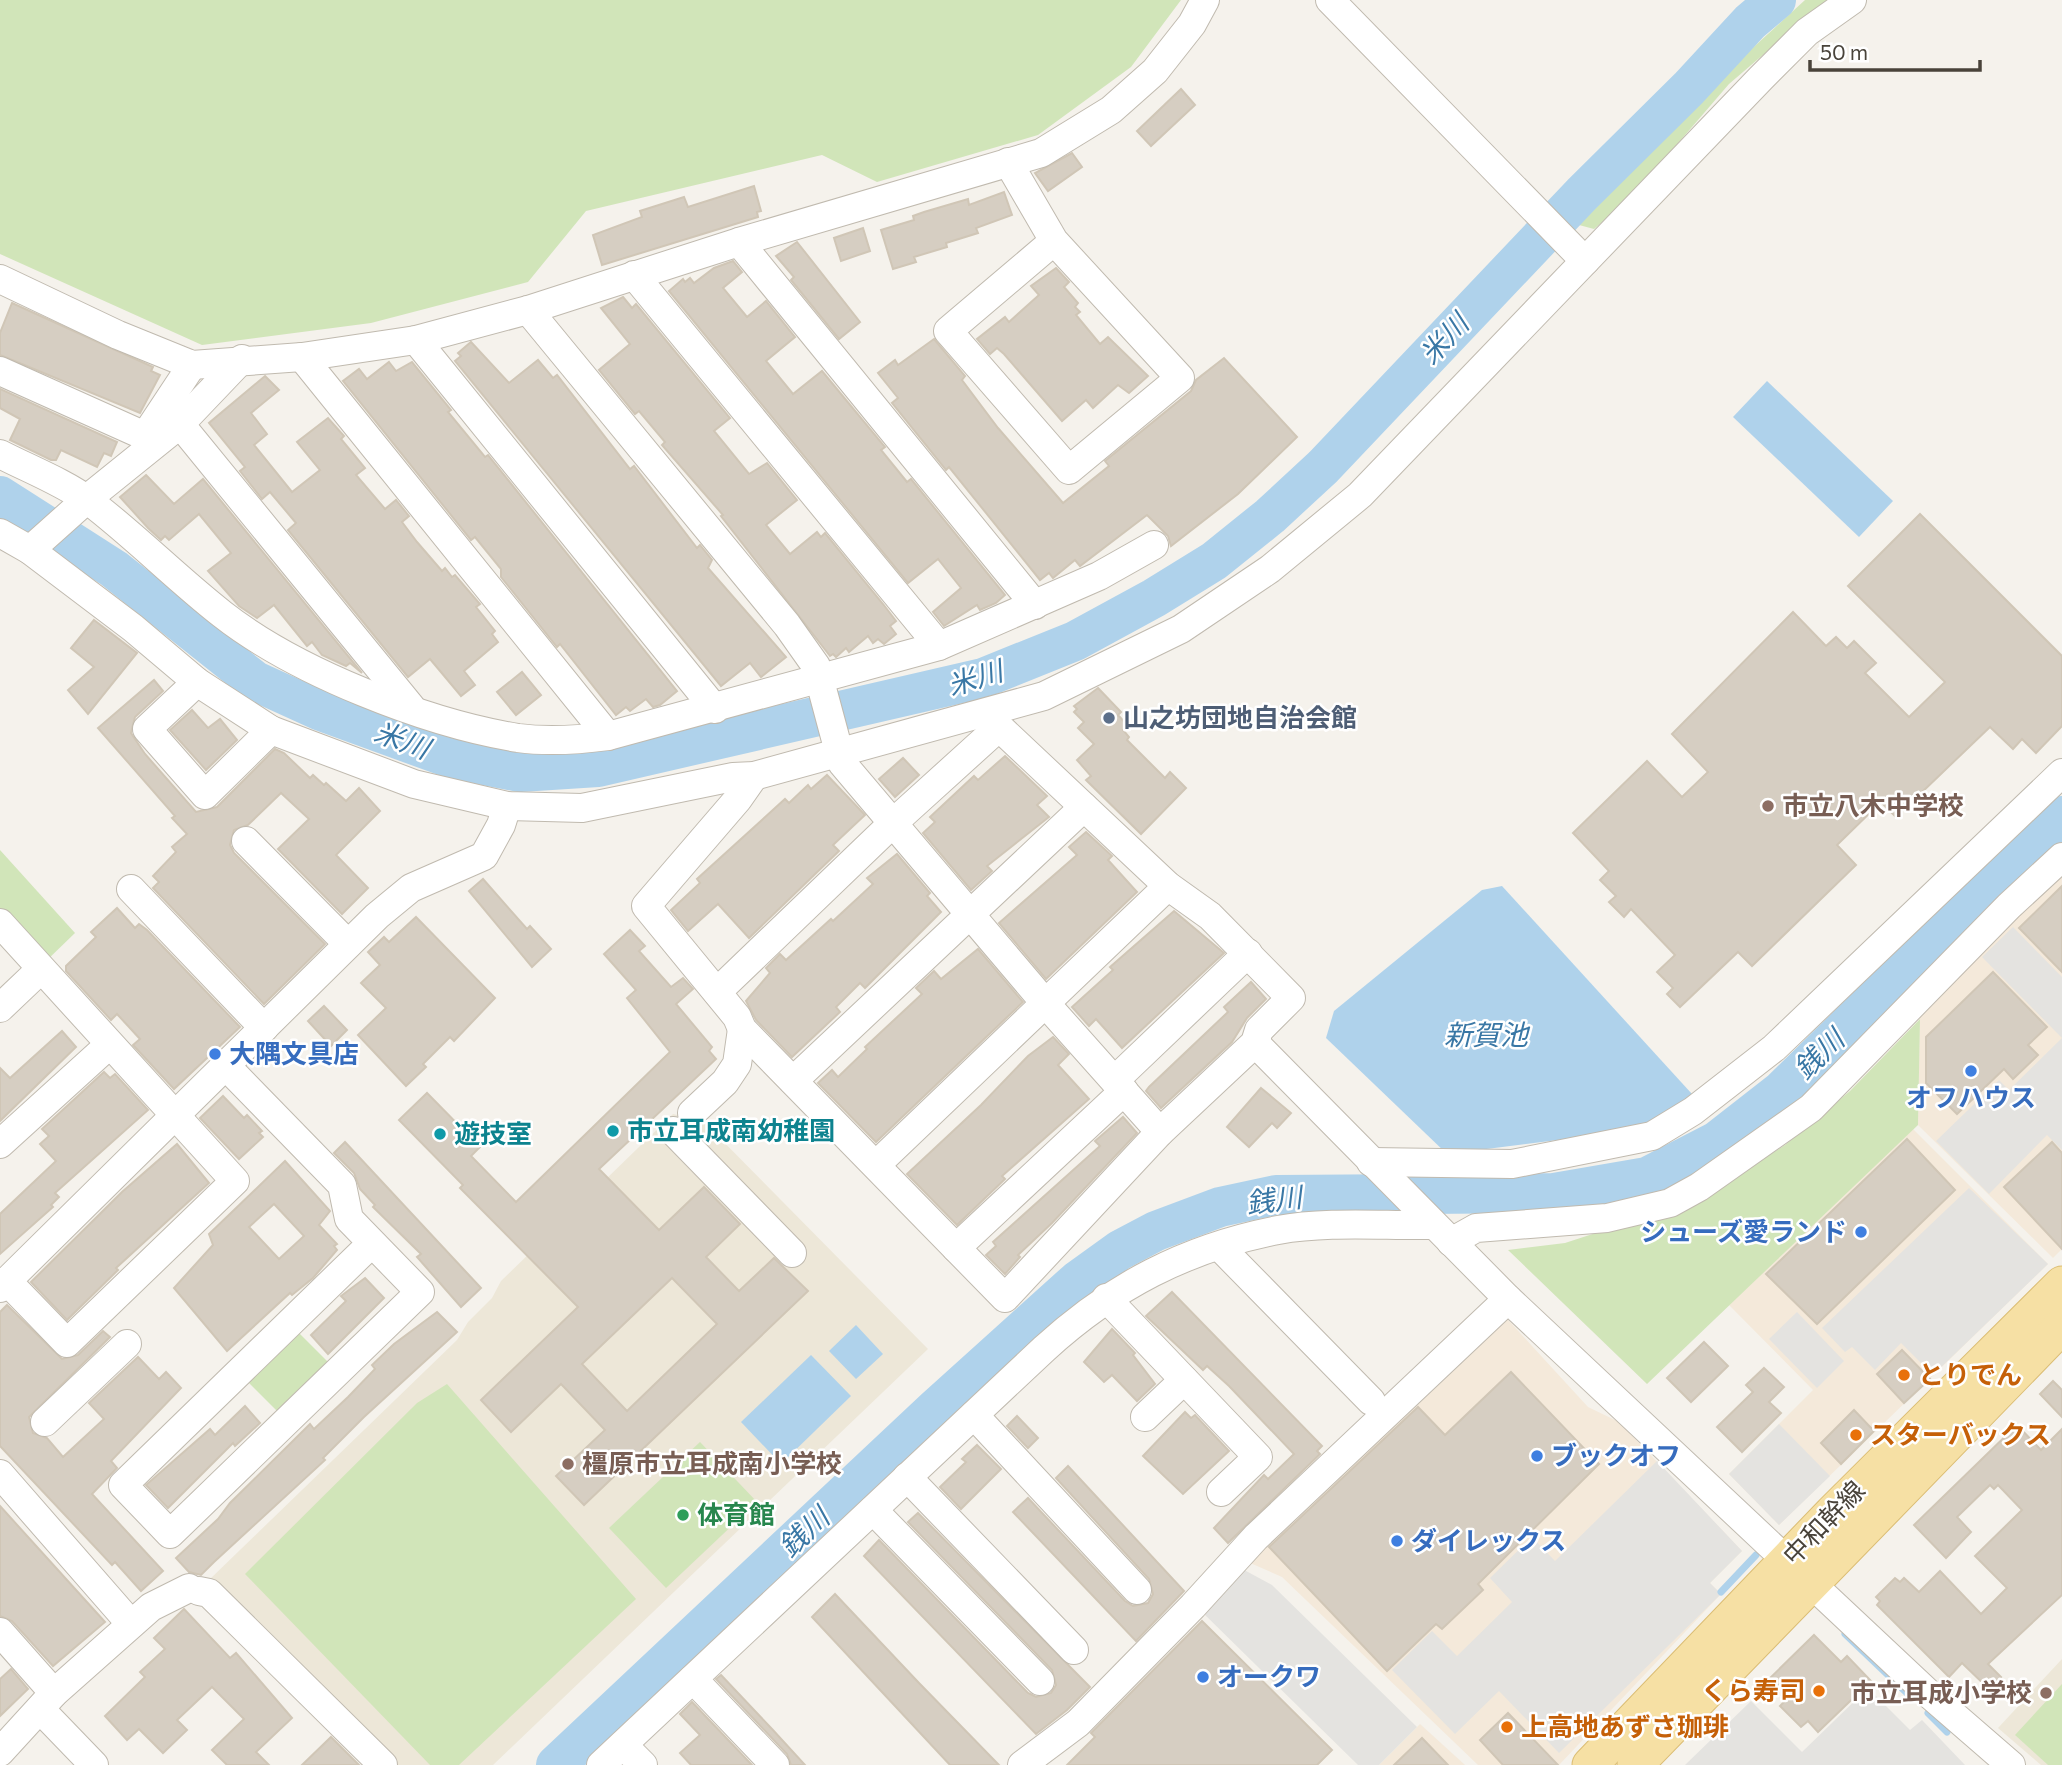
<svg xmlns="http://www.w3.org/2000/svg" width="2062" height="1765" viewBox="0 0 2062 1765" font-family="Commissioner,'Noto Sans JP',sans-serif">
<rect width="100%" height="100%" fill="#f5f2ec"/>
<!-- commercial -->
<g fill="#f4e9da">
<path d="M2062 875V1249L2053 1258 1918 1125 1920 1011Z"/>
<path d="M1913 1129 2048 1264 1779 1525 1729 1474 1813 1390 1729 1305Z"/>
<path d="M1499 1310 1588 1407 1619 1422 1742 1551 1710 1583 1721 1594 1559 1765H1478L1282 1577 1241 1559Z"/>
<path d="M1420 1724 1465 1765H1379Z"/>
</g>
<!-- education -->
<g fill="#ede7d8">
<path d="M673 1114 703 1121 928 1349 493 1765H396L209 1580 457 1340 468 1322 492 1298 501 1281Z"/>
<path d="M2062 1659V1765H2041L1998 1728Z"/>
</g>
<!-- green -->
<g fill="#d1e5b9">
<path d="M0 0H1181L1131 67 1038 135 877 182 822 155 586 211 528 282 371 323 202 345 0 254Z"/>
<path d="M1805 0H1827L1729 84 1630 199 1594 229 1579 225 1746 54Z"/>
<path d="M0 850 75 933 44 963 0 914Z"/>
<path d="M1920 1019 1918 1125 1647 1384 1508 1250 1565 1243 1611 1228 1669 1218 1785 1145 1850 1091Z"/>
<path d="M297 1331 330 1364 280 1414 247 1381Z"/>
<path d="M447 1384 636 1599 459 1765H430L245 1574 417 1403Z"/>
<path d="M700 1442 757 1502 666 1588 609 1528Z"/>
<path d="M2062 1684V1765H2048L2015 1735Z"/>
</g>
<!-- parking -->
<g fill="#e4e3e0">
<path d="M2013 927 2062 977V1150L2047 1135 1989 1194 1936 1141 1999 1080 2009 1090 2062 1038 1982 957Z"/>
<path d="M1969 1188 2048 1264 1933 1375 1901 1343 1875 1370 1852 1347 1845 1352 1822 1328Z"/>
<path d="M1797 1312 1844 1361 1817 1388 1769 1339Z"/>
<path d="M1779 1424 1830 1476 1779 1525 1729 1474Z"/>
<path d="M1657 1461 1742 1551 1710 1583 1721 1594 1559 1753 1499 1691 1455 1734 1392 1670 1432 1631 1457 1656 1512 1602 1490 1578 1532 1537 1555 1561Z"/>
<path d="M1235 1565 1272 1585 1417 1727 1379 1765H1358L1201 1611Z"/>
<path d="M1868 1688 1910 1730 1922 1720 1965 1765H1685L1751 1701 1802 1752Z"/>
</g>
<!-- water -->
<g fill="#afd2eb">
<path d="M1767 381 1893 501 1859 537 1733 417Z"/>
<path d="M1502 886 1692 1094 1669 1113 1629 1131 1447 1154 1326 1038 1334 1011 1482 890Z"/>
<path d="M856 1325 883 1354 856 1379 829 1351Z"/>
<path d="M811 1355 851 1396 781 1464 741 1422Z"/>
</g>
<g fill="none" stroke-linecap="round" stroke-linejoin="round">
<!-- stream -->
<g stroke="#afd2eb" stroke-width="7">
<path d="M1383 1195 1396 1206"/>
<path d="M1721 1592 1756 1555"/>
<path d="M1845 1634 1910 1696"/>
<path d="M1928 1713 1947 1732"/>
</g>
<!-- river -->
<g stroke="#afd2eb" stroke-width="40">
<path d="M0 496 114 569 255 681 321 711 453 759 520 772 598 767 983 678 1075 641 1154 598 1214 561 1270 516 1323 467 1582 194 1689 88 1750 22 1776 0"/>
<path d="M556 1765 935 1409 1077 1281 1120 1250 1156 1231 1220 1207 1276 1195 1554 1193 1647 1177 1717 1141 1781 1091 2062 816"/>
</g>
</g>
<!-- building -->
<g fill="#d6cec2" stroke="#d0c6b6" stroke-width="2" fill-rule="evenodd">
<path d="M1181 89 1195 105 1151 146 1137 131Z"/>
<path d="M1072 153 1082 167 1048 191 1035 173Z"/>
<path d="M754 186 761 211 757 212 758 217 602 265 593 235 642 217 640 211 684 197 688 207Z"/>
<path d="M1004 192 1012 215 976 228 978 233 946 243 947 247 914 257 916 262 893 269 881 230 914 220 913 216 924 212 968 199 969 205Z"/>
<path d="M863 228 870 251 841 261 834 238Z"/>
<path d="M797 242 860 322 839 339 791 280 794 277 776 256Z"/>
<path d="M733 261 742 272 723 288 747 317 766 301 795 337 766 361 793 394 822 371 885 447 881 450 907 482 911 479 1005 595 996 603 980 610 977 605 944 626 933 612 961 588 938 559 908 583 669 291 683 279 685 282 690 278 694 283 714 268Z"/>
<path d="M1056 268 1069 282 1064 287 1078 303 1075 307 1080 312 1076 315 1100 344 1108 337 1148 376 1129 393 1118 385 1093 408 1086 400 1062 421 1004 354 997 348 990 354 977 339 1005 317 1009 322 1039 295 1031 286Z"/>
<path d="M623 297 632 308 636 304 730 418 714 431 749 474 767 463 797 500 766 525 790 554 817 532 821 537 825 533 883 604 896 621 890 626 896 634 884 644 878 639 873 643 868 636 849 652 846 648 836 657 833 654 830 656 721 516 723 515 662 445 665 442 639 411 635 414 599 370 630 344 601 308Z"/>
<path d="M12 303 153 367 151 371 160 375 140 413 0 355V333Z"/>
<path d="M934 339 965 376 962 380 998 428 1063 503 1109 466 1105 461 1191 391 1196 380 1224 358 1297 437 1238 494 1171 546 1168 536 1147 515 1080 566 1075 560 1053 578 1049 573 1040 580 949 467 946 470 892 403 898 398 878 373 895 360 898 365Z"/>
<path d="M471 342 509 383 538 360 553 378 557 375 630 469 634 466 697 548 700 545 712 560 708 568 786 657 761 677 750 663 721 686 455 361 461 356 458 353Z"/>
<path d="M389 362 396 371 412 362 451 410 448 412 485 457 488 455 677 691 660 705 653 707 646 699 630 711 626 707 616 715 560 644 557 647 501 577V569L475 537 471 540 343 381 359 369 367 379Z"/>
<path d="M265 376 279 390 251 413 267 434 254 445 292 492 320 470 297 442 328 418 344 436 341 439 365 468 356 475 385 509 396 500 409 516 402 522 417 542 442 571 445 568 452 577 455 575 480 604 476 607 495 631 492 634 498 642 464 671 475 685 461 696 430 659 408 677 288 530 296 523 270 492 262 499 240 471 245 467 209 423Z"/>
<path d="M0 389 117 442 111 456 104 453 97 467 61 450 56 460H51L10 440 20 419 0 408Z"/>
<path d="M146 475 174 504 203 479 362 673 350 663 346 666 322 655 312 642 307 646 274 605 257 618 239 606 208 571 231 553 199 514 169 540 165 536 161 540 148 528 120 497Z"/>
<path d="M1920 514 2062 656V726L2036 753 2022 739 2013 749 1990 727 1896 817 1881 802 1837 845 1856 865 1752 966 1738 952 1680 1007 1667 994 1673 988 1657 972 1675 955 1631 909 1624 917 1609 902 1616 896 1600 880 1609 871 1573 833 1647 761 1682 797 1708 772 1672 734 1793 612 1826 646 1836 637 1847 648 1854 641 1876 663 1865 673 1909 717 1945 682 1848 586Z"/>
<path d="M94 620 137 653 88 714 68 690 94 667 71 648Z"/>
<path d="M522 672 541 695 516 715 497 692Z"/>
<path d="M154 680 163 691 135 717 131 733 145 754 196 812 217 807 275 749 284 753 310 778 313 775 324 785 326 783 346 801 359 788 380 811 336 855 368 888 342 914 278 849 309 819 281 793 248 825 234 830 230 845 234 853 325 944 264 1004 153 888 159 882 153 876 176 852 172 847 187 834 172 818 175 816 98 728Z"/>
<path d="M1098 688 1121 712 1118 715 1128 726 1123 730 1129 737 1127 740 1165 778 1170 772 1186 788 1141 834 1086 780 1091 776 1077 760 1094 744 1078 728 1084 722 1074 712 1077 709 1074 706Z"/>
<path d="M192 710 208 728 220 719 237 740 206 770 170 730Z"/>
<path d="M1005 756 1047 796 1037 805 1049 817 987 866 992 871 971 890 923 833 935 822 930 817 974 776 978 780Z"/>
<path d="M903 758 919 775 895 797 879 779Z"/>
<path d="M827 775 865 815 833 845 839 851 749 938 718 904 688 931 671 910 700 883 697 879 785 799 789 803 808 785 811 789Z"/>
<path d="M1086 832 1112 856 1108 860 1137 892 1046 979 999 923 1077 855 1069 847Z"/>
<path d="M897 854 930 893 927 896 941 912 865 988 860 983 836 1007 840 1012 792 1057 756 1020 746 1001 770 973 766 968 780 954 786 960 831 919 833 921 873 884 867 878Z"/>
<path d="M483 879 527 929 530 926 551 949 532 967 469 891Z"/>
<path d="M2062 886V972L2019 928Z"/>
<path d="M117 908 135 928 139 924 147 930 240 1027 174 1089 133 1045 140 1039 117 1014 111 1020 66 971V966L96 937 91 932Z"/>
<path d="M1174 911 1224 953 1122 1048 1096 1019 1089 1026 1072 1007 1113 970 1110 967Z"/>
<path d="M416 917 495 998 454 1041 450 1037 423 1064 426 1067 406 1086 358 1035 386 1008 361 983 380 965 368 952 384 937 389 942Z"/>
<path d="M630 930 645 946 639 951 671 987 683 978 693 989 676 1004 712 1047 709 1051 716 1059 599 1169 659 1230 704 1187 740 1224 706 1257 739 1291 774 1258 808 1291 584 1505 556 1476 605 1430 561 1384 511 1432 481 1400 578 1307 460 1188 463 1185 399 1120 427 1093 480 1147 471 1156 516 1202 670 1052 627 998 636 990 604 954ZM672 1278 717 1324 627 1411 582 1364Z"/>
<path d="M978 949 1023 1002 876 1142 818 1083 832 1070 838 1077 867 1049 865 1047 922 994 916 988 934 971 941 979Z"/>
<path d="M1993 972 2047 1027 2028 1045 2038 1055 2013 1079 2004 1069 1957 1114 1926 1083V1037Z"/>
<path d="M1251 982 1266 999 1247 1018 1232 1042 1161 1108 1146 1091 1149 1087 1228 1012 1224 1007Z"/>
<path d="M324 1006 347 1030 331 1046 308 1021Z"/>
<path d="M62 1031 76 1047 0 1121V1068L10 1078Z"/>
<path d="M1053 1037 1069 1054 1058 1065 1089 1099 1002 1176 1005 1179 957 1225 907 1174 981 1105 1028 1056Z"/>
<path d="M104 1072 110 1078 115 1074 148 1110 55 1193 59 1197 51 1205 53 1207 0 1254V1214L56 1161 40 1144 49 1136 42 1129Z"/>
<path d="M1261 1088 1291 1113 1277 1128 1272 1123 1249 1147 1227 1127Z"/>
<path d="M223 1096 244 1118 247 1115 262 1131 259 1133 263 1137 239 1159 200 1118Z"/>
<path d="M1123 1117 1137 1133 1052 1223 1018 1255 1020 1257 1005 1274 986 1255 996 1246 993 1242 1100 1146 1095 1141Z"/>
<path d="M1907 1139 1955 1190 1817 1324 1766 1274Z"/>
<path d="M345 1142 481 1288 461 1307 417 1257 421 1254 373 1207 375 1205 360 1189 354 1173 334 1153Z"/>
<path d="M2052 1142 2062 1153V1249L2004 1187Z"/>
<path d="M177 1144 209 1183 116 1268 118 1270 67 1320 31 1282 122 1192Z"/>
<path d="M285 1161 330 1211 319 1225 337 1244 334 1246 337 1250 313 1278 292 1295 290 1293 227 1351 174 1288 213 1245 209 1234ZM274 1204 304 1236 279 1259 249 1227Z"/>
<path d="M365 1278 384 1298 328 1354 311 1335 346 1301 341 1296Z"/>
<path d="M1172 1292 1322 1446 1317 1451 1320 1454 1228 1543 1214 1528 1264 1475 1268 1479 1294 1454 1229 1386 1207 1366 1203 1370 1146 1316Z"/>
<path d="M7 1305 62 1359 78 1355 103 1331 110 1337 29 1417 33 1433 47 1438 63 1457 104 1419 89 1403 138 1357 159 1379 166 1372 181 1388 111 1461 117 1468 92 1494 163 1571 141 1591 115 1562 112 1565 0 1446V1312Z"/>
<path d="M437 1312 457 1332 364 1417 323 1458 325 1460 214 1562 201 1575 189 1572 176 1558 218 1519 230 1503 310 1424 314 1429 348 1397 375 1369 372 1365 394 1344Z"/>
<path d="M1112 1329 1135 1353 1133 1355 1155 1384 1137 1401 1112 1375 1104 1382 1084 1362Z"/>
<path d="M1704 1342 1728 1366 1691 1402 1667 1378Z"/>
<path d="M1902 1350 1930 1379 1904 1403 1877 1374Z"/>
<path d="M1764 1368 1784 1387 1769 1402 1781 1413 1742 1452 1717 1427 1753 1392 1746 1385Z"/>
<path d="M1511 1372 1599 1464 1478 1584 1483 1590 1442 1629 1436 1624 1387 1671 1269 1547 1418 1407 1445 1435Z"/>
<path d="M2053 1381 2062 1390V1417L2040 1394Z"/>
<path d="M245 1406 260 1423 235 1446 233 1443 168 1508 146 1485 210 1429 215 1435Z"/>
<path d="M1854 1410 1874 1431 1841 1464 1821 1443Z"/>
<path d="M1185 1412 1191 1418 1195 1415 1229 1451 1183 1494 1143 1456Z"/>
<path d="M1017 1416 1038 1438 1028 1448 1007 1426Z"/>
<path d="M2017 1425 2041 1450 2062 1429V1595L1988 1664 2001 1677 1989 1689 1962 1663 1949 1677 1877 1605 1880 1601 1876 1597 1895 1578 1900 1582 1904 1578 1919 1592 1940 1571 1981 1614 2007 1588 1975 1556 2022 1510 1998 1485 1994 1489 1990 1485 1957 1517 1971 1532 1946 1558 1914 1525Z"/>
<path d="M977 1445 1001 1469 961 1509 940 1487 966 1462 962 1459Z"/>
<path d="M1068 1466 1184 1591 1136 1641 1013 1512 1028 1498 1125 1601 1133 1606 1148 1603 1153 1594 1149 1579 1056 1478Z"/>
<path d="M0 1506 105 1622 53 1666 12 1621 0 1616Z"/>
<path d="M918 1513 1090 1687 1067 1710 1036 1734 864 1556 879 1540 1028 1693 1036 1697 1051 1693 1056 1685 1052 1670 908 1522Z"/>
<path d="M835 1594 919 1683 999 1765H950L812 1617Z"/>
<path d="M184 1609 230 1658 236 1653 292 1718 256 1752 269 1765H227L212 1750 244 1719 212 1687 177 1720 187 1730 163 1753 139 1729 127 1740 105 1716 145 1677 140 1672 165 1649 154 1638Z"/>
<path d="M1202 1621 1332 1750 1317 1765H1067L1095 1737 1091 1733Z"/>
<path d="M1814 1635 1841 1662 1847 1656 1871 1681 1818 1732 1808 1721 1801 1727 1780 1706 1786 1700 1767 1681Z"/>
<path d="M11 1669 28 1689 0 1716V1679Z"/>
<path d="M721 1675 772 1729 805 1765H791L787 1754 716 1679Z"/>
<path d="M692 1702 752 1765H691L680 1753 700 1735 680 1714Z"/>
<path d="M1508 1713 1558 1765H1503L1480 1740Z"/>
<path d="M331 1737 359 1765H302Z"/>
<path d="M1422 1738 1448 1765H1394Z"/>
</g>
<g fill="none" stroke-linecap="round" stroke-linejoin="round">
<defs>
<g id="minor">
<path d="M1330 0 1585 261"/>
<path d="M1008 162 1054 241 1180 378 1069 470 948 331 1054 241"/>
<path d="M739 242 1035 605"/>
<path d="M634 275 939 646"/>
<path d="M0 279 118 335 192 365 302 357 416 340 528 310 739 242 1041 153 1111 110 1155 71 1192 24 1205 0"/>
<path d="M528 310 787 625 816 666 842 763 1046 1004 1160 1132"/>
<path d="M416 340 715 709"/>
<path d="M302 357 608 736"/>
<path d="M0 371 145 436"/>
<path d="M180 424 411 707"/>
<path d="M155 439 145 436 192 365"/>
<path d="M0 454C29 469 63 482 89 501 135 536 176 578 222 614 296 672 426 723 518 738 548 742 578 740 608 736L939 646 1099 576 1154 545"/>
<path d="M0 533 30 550 133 628 197 682 271 730 414 784 507 806 582 808 733 777 754 776 1044 696 1181 629 1270 569 1360 495 1761 78 1807 32 1852 0"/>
<path d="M30 550 87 499 180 424 242 359"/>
<path d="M197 682 147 729 205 795 271 730"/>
<path d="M754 776 738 799 646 906 737 1017 742 1029 1005 1298 1160 1132 1255 1043 1259 1030 1291 998 1210 916 1168 886 999 727 990 713"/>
<path d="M246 841 348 944"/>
<path d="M131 889 264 1028"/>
<path d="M0 923 235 1181 67 1343 7 1281"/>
<path d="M717 992 893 823 999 727"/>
<path d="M0 1008 41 969"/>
<path d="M1255 1043 1508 1299 1929 1694 2011 1765"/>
<path d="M226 1066 342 1185 349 1219 420 1292 170 1534 123 1485 372 1243"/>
<path d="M1116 1079 1248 953"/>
<path d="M793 1081 1084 807"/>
<path d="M692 1113 725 1082 737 1064 742 1029"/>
<path d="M673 1131 792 1253"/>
<path d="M0 1144 109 1045"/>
<path d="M1371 1162 1512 1164 1652 1136 1693 1111 1774 1048 2062 773"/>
<path d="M876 1165 1168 886"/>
<path d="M1451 1242 1476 1228 1607 1218 1670 1203 1699 1187 1811 1108 2009 906 2062 857"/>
<path d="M1219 1246 1371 1401"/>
<path d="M956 1248 1124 1091"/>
<path d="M0 1288 377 916 411 888 484 856 501 825 507 806"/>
<path d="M1106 1298 1258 1457 1221 1492"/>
<path d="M974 1415 1137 1590"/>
<path d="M1145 1417 1184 1380"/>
<path d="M45 1422 127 1344"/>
<path d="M0 1474 131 1624"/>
<path d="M907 1477 1074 1650"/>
<path d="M873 1510 1040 1681"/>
<path d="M199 1591 209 1593 383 1765"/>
<path d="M0 1632 54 1693"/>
<path d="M693 1679 775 1765"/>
<path d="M40 1709 94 1765"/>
<path d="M623 1745 643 1765"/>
<path d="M0 1752 54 1693 151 1607 189 1588"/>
<path d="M601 1765 1044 1349C1113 1286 1186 1248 1278 1230 1328 1221 1383 1226 1433 1225"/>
<path d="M1022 1765 1078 1723 1193 1606 1256 1537 1508 1299"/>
</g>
<g id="major">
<path d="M1590 1765 1832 1513 2062 1284"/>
<path d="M1635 1765 2062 1326"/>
</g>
</defs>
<!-- minor casing -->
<use href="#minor" stroke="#c0baaf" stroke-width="30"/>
<!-- major casing -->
<use href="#major" stroke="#dbbd74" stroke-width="37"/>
<!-- minor -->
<use href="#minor" stroke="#fff" stroke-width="28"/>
<!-- major -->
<use href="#major" stroke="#f6e0a4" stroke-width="35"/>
</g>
<!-- markers -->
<circle fill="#5c6f8a" stroke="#fff" stroke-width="2.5" cx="1109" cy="718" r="7"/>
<g fill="#8d6e63" stroke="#fff" stroke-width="2.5">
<circle cx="1768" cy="806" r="7"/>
<circle cx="568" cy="1464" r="7"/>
<circle cx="2046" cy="1693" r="7"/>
</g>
<g fill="#3f7fe0" stroke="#fff" stroke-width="2.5">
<circle cx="215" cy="1054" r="7"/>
<circle cx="1971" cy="1071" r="7"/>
<circle cx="1861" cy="1232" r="7"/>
<circle cx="1537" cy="1456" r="7"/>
<circle cx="1397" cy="1541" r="7"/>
<circle cx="1203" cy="1677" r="7"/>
</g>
<g fill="#0f9aa8" stroke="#fff" stroke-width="2.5">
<circle cx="613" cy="1131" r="7"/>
<circle cx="440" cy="1134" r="7"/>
</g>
<g fill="#e8710a" stroke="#fff" stroke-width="2.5">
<circle cx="1904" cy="1375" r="7"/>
<circle cx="1856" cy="1435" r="7"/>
<circle cx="1819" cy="1691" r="7"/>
<circle cx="1507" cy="1727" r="7"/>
</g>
<circle fill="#2e9e5b" stroke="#fff" stroke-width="2.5" cx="683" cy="1515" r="7"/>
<g text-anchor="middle" stroke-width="5" stroke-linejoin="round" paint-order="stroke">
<!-- service labels -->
<g font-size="26" font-weight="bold" fill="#4e5e75" stroke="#fff" text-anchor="start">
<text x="1123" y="727">山之坊団地自治会館</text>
</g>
<!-- education labels -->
<g font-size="26" font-weight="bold" fill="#785e54" stroke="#fff" text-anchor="start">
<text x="1782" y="815">市立八木中学校</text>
<text x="582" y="1473">橿原市立耳成南小学校</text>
<text x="2032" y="1702" text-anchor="end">市立耳成小学校</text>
</g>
<!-- shop labels -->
<g font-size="26" font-weight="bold" fill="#366cbe" stroke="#fff" text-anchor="start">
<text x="229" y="1063">大隅文具店</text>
<text x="1971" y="1107" text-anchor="middle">オフハウス</text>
<text x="1847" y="1241" text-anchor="end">シューズ愛ランド</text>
<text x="1551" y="1465">ブックオフ</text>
<text x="1411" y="1550">ダイレックス</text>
<text x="1217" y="1686">オークワ</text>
</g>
<!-- culture labels -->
<g font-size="26" font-weight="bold" fill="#0d838f" stroke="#fff" text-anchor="start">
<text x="627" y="1140">市立耳成南幼稚園</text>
<text x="454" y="1143">遊技室</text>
</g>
<!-- food labels -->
<g font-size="26" font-weight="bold" fill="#c56008" stroke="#fff" text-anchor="start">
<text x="1918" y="1384">とりでん</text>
<text x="1870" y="1444">スターバックス</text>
<text x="1805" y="1700" text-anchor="end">くら寿司</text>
<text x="1521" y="1736">上高地あずさ珈琲</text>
</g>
<!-- leisure labels -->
<g font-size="26" font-weight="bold" fill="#27864d" stroke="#fff" text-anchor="start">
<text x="697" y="1524">体育館</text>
</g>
<!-- street labels -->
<g font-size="26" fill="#49433a" stroke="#fff">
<text transform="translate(1824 1523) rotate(-46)" y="9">中和幹線</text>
</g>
<!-- water labels -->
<g font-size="28" font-style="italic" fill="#3977a5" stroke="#fff">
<text transform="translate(1444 339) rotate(-47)" y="10">米川</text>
<text transform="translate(975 678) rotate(-17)" y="10">米川</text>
<text transform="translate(402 740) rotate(20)" y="10">米川</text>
<text x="1486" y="1045">新賀池</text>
<text transform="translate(1819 1054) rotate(-44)" y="10">銭川</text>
<text transform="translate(1274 1200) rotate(-7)" y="10">銭川</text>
<text transform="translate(804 1532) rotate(-43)" y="10">銭川</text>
</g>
</g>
<!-- scale -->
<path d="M1810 60v10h170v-10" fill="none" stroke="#49433a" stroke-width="3.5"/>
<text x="1820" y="60" font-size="21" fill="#49433a" stroke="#ffffff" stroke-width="5" paint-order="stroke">50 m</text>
</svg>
